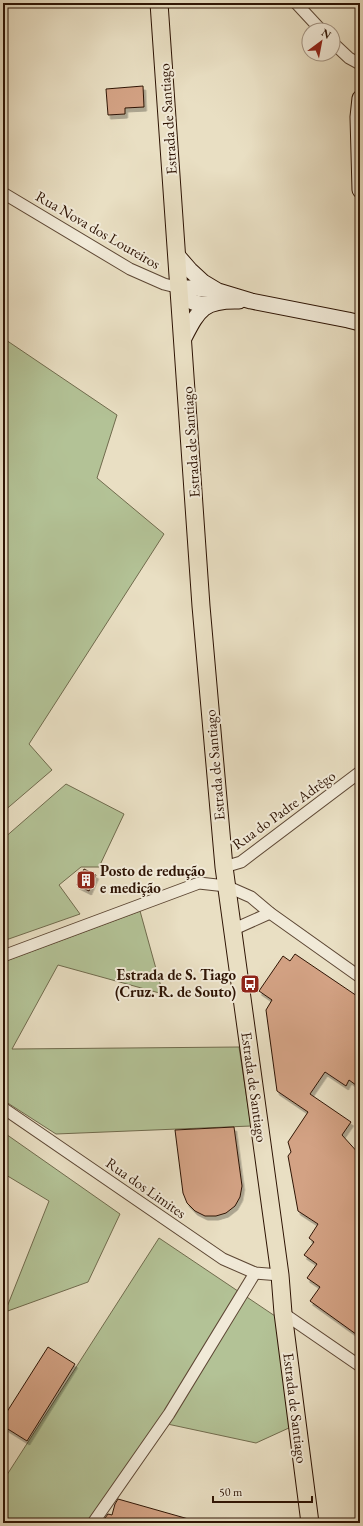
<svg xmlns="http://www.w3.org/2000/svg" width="363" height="1526" viewBox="0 0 363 1526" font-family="'EB Garamond',serif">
<defs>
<filter id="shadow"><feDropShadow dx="2.5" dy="4" stdDeviation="0" flood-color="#0004"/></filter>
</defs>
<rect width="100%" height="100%" fill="#e9dfc3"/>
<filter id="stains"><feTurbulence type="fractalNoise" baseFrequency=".005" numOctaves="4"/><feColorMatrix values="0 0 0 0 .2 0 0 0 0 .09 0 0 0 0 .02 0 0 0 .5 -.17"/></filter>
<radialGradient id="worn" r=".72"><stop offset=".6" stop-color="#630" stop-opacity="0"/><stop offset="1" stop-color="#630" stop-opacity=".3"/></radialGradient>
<!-- green -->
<g fill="#b3c296" stroke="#706b4d">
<path d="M3 338 117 415 97 478 164 534 29 744 52 770 3 812Z"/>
<path d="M66 784 124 814 99 867H81L59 885 80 914 3 941V839Z"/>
<path d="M140 911 163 994 58 965 12 1049 239 1047 251 1126 56 1134 3 1100V962Z"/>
<path d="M3 1132 120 1214 88 1282 5 1312 49 1201 6 1175 3 1179Z"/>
<path d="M159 1238 275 1316 291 1427 256 1443 158 1422 88 1523H21L3 1519V1481Z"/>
</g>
<!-- building -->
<g fill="#d3a284" stroke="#2e1404" filter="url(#shadow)">
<path d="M143 86 144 107 125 108V114L108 115 106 89Z"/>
<path d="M84 869 96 875 89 891 77 885Z"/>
<path d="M295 954 360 998V1088L349 1080 346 1086 325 1072 310 1094 351 1122 342 1135 360 1155V1337L310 1301 320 1287 307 1278 317 1264 304 1255 314 1242 309 1238 318 1224 298 1211 288 1156 291 1152 288 1142 308 1112 277 1091 266 1010 272 1000 259 991 283 956 290 961Z"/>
<path d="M234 1127 242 1186 240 1197 235 1206 226 1213 216 1216H205L195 1211 187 1203 183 1193 175 1130Z"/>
<path d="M48 1347 75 1364 27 1441 3 1426V1418Z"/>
<path d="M118 1499 192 1520V1523L102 1522 108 1514 112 1515 115 1504Z"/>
</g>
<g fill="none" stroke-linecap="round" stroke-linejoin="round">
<defs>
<g id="street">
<path d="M296 3 321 30"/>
<path d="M333 43 349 58 360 64"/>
<path d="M3 193 130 269 164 284 180 288"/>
<path d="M224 867 241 862 360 772"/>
<path d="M232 930 270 913"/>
<path d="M3 956 199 883 226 886 251 897 270 913 360 977"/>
<path d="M3 1108 223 1259 255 1273 280 1275"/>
<path d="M283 1313 360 1366"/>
<path d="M93 1523 169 1414 255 1273"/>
</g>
<g id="secondary">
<path d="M360 98 358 117 360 190"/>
<path d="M177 255 190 270 203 282 218 291 251 301 348 320 360 323"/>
<path d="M180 288H195L213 290"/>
<path d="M180 288C188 300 192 305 208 304"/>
<path d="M184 338C199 309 204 300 239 301"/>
</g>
<path id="primary" d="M159 3 201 606 224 867 280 1275 283 1313 310 1523"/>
</defs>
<!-- street casing -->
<use href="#street" stroke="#5d4734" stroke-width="13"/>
<!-- secondary casing -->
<use href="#secondary" stroke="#2e1404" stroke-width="17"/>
<!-- primary casing -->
<use href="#primary" stroke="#2e1404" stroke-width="19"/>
<!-- street -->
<use href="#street" stroke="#f1ead8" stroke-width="11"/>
<!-- secondary -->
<use href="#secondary" stroke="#f1ead8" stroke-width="15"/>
<!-- primary -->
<use href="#primary" stroke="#e9dfc3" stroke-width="17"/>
</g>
<!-- icons -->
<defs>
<symbol id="building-square" viewBox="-11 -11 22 22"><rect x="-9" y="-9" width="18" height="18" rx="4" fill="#8f2418" stroke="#f1ead8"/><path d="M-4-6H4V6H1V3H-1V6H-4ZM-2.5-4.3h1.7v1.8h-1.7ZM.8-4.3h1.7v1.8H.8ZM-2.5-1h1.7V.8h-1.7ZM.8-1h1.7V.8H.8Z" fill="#fff"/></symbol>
<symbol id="bus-square" viewBox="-11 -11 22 22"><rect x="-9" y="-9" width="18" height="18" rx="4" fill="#8f2418" stroke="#f1ead8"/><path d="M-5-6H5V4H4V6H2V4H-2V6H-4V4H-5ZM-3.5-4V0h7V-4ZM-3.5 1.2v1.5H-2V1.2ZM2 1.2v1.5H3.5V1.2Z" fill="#fff"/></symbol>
</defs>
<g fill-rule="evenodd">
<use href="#building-square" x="75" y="869" width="22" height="22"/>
<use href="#bus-square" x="239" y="973" width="22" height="22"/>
</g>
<g text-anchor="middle" stroke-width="4" stroke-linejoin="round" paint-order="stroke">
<!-- street labels -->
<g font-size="15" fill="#2e1404" stroke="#f1ead8">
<text transform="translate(168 119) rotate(-94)" y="5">Estrada de Santiago</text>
<text transform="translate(98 230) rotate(30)" y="5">Rua Nova dos Loureiros</text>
<text transform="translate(191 442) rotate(-94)" y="5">Estrada de Santiago</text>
<text transform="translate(215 765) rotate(-95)" y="5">Estrada de Santiago</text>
<text transform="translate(284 810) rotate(-36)" y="5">Rua do Padre Adrêgo</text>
<text transform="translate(254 1087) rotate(82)" y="5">Estrada de Santiago</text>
<text transform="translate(146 1188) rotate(35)" y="5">Rua dos Limites</text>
<text transform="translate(295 1408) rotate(83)" y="5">Estrada de Santiago</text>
</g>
<!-- poi labels -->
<g font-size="15" font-weight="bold" fill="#2e1404" stroke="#f1ead8" text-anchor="start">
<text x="100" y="876">Posto de redução<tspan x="100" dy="17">e medição</tspan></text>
<text x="236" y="980" text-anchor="end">Estrada de S. Tiago<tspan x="236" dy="17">(Cruz. R. de Souto)</tspan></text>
</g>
</g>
<!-- margin -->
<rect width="363" height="1526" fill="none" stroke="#e9dfc3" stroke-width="16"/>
<rect x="4" y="4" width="355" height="1518" fill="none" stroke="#2e1404" stroke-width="2"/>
<rect x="8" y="8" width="347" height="1510" fill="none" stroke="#2e1404"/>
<!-- north arrow -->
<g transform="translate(321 42) rotate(32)"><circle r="19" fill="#f1ead8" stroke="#a39483"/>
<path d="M0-3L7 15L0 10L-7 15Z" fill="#8f2418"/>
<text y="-6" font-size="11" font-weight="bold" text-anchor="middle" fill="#2e1404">N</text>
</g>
<!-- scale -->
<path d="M213 1496v6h99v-6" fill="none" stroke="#2e1404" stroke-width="2"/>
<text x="219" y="1496" font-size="12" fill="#2e1404" stroke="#f1ead8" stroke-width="3" paint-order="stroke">50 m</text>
<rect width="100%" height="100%" filter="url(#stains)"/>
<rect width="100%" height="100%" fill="url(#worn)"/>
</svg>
